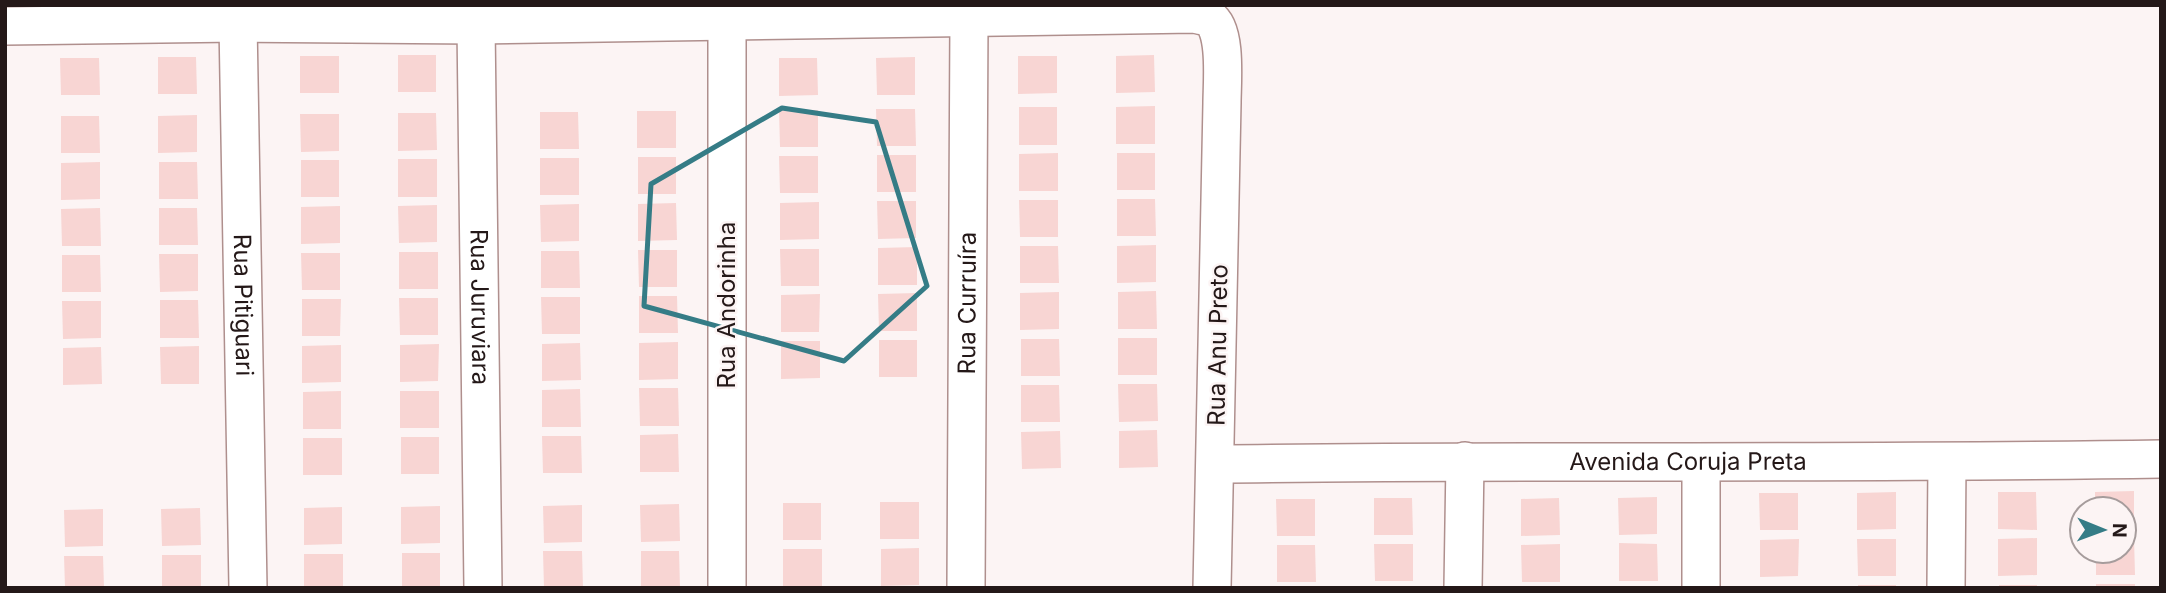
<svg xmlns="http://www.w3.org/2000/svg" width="2166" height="593" viewBox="0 0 2166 593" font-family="Inter,sans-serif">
<rect width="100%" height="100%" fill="#fcf4f4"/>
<!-- building -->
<g fill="#f8d5d3">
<rect x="398" y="55" width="38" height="37"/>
<path d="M1154 55 1155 92 1116 93V56Z"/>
<rect x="300" y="56" width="39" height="37"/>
<path d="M1018 56H1057V93L1018 94Z"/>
<path d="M158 57H196L197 94H158Z"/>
<path d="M915 57V95H877L876 58Z"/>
<path d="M60 58H99L100 95H61Z"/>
<path d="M779 58H817L818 95 779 96Z"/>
<path d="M1155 106V144H1116V107Z"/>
<rect x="1019" y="107" width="38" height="38"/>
<path d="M876 109H915L916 146H877Z"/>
<path d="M779 110H818V147H780Z"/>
<rect x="637" y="111" width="39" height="37"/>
<path d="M540 112H578L579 149H540Z"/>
<path d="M398 113H436L437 150 398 151Z"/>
<path d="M300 114H339V151L301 152Z"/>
<path d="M197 115V152L158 153V116Z"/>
<path d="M61 116H99L100 153H61Z"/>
<path d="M1058 153V191H1019V154Z"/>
<rect x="1117" y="153" width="38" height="37"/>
<rect x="877" y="155" width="39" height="37"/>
<path d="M779 156H818V193H780Z"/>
<rect x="638" y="157" width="38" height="37"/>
<rect x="540" y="158" width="39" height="37"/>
<rect x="398" y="159" width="39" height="38"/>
<rect x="301" y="160" width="38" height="37"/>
<path d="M100 162V199L61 200V163Z"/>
<path d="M159 162H197L198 199H159Z"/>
<path d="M1117 199H1155L1156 236H1117Z"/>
<path d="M1019 200H1058V237H1020Z"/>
<path d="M877 201H916V238L878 239Z"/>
<path d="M819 202V239L780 240V203Z"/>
<path d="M676 203 677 240 638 241V204Z"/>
<path d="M579 204V241L541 242 540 205Z"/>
<path d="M437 205V242L399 243 398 206Z"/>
<path d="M340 206V243L301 244V207Z"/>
<path d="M100 208 101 246H62L61 209Z"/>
<path d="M159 208H197L198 245H159Z"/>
<path d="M1156 245V282L1117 283V246Z"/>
<path d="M1020 246H1058L1059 283H1020Z"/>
<path d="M917 247V285H878V248Z"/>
<path d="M780 249H819V286H781Z"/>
<path d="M638 250H677V287H639Z"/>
<path d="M541 251H579L580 288H541Z"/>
<rect x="399" y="252" width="39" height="37"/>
<path d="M301 253H340V290H302Z"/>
<path d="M159 254H198V291L160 292Z"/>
<path d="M62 255H100L101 292H62Z"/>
<path d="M1156 291 1157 329H1118V292Z"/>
<path d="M1059 292V329L1020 330V293Z"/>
<path d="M917 293V331H879L878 294Z"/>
<path d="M820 294 819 332H781V295Z"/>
<path d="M639 296H677L678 333H639Z"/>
<path d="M541 297H580V334H542Z"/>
<path d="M399 298H438V335H400Z"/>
<path d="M302 299H341L340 336H302Z"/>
<path d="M160 300H198L199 338H160Z"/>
<path d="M62 301H101V338L63 339Z"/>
<rect x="1118" y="338" width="39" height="37"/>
<path d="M1021 339H1059L1060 376H1021Z"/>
<rect x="879" y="340" width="38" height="37"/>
<path d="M781 341H820V378L781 379Z"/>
<path d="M678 342V379L639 380V343Z"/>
<path d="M580 343 581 380 542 381V344Z"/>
<path d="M439 344 438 381 400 382V345Z"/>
<path d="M341 345V382L302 383V346Z"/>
<path d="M199 346V384H161L160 347Z"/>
<path d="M101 347 102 384 63 385V348Z"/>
<path d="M1118 384H1157L1158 421 1119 422Z"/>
<path d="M1021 385H1059L1060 422H1021Z"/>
<path d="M639 388H678L679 426H640Z"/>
<path d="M580 389 581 427H542V390Z"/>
<path d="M341 391V429H303V392Z"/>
<rect x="400" y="391" width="39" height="37"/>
<path d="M1157 430 1158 467 1119 468V431Z"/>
<path d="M1060 431 1061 468 1022 469 1021 432Z"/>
<path d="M678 434 679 472H640V435Z"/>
<path d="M542 436H581L582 473H543Z"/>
<rect x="401" y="437" width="38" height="37"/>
<rect x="303" y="438" width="39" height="37"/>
<path d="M2134 491V529H2124V509H2095V492Z"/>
<path d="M1896 492V529L1857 530V493Z"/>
<path d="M1998 492H2036L2037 530 1998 529Z"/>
<path d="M1759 493H1798V530H1760Z"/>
<path d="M1657 497V534L1619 535 1618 498Z"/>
<path d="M1374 498H1412L1413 535H1374Z"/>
<path d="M1559 498 1560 535 1521 536V499Z"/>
<path d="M1276 499H1315V536H1277Z"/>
<rect x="880" y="502" width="39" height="37"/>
<rect x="783" y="503" width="38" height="37"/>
<path d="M679 504 680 541 641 542 640 505Z"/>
<path d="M582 505V542L544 543 543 506Z"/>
<path d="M440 506V543L401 544V507Z"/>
<path d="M342 507V544L304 545V508Z"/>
<path d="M200 508 201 545 162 546 161 509Z"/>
<path d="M103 509V546L65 547 64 510Z"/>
<path d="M2037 538V575L1998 576V539Z"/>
<path d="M2124 538H2134L2135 575H2096V551H2124Z"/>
<path d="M1799 539 1798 576 1760 577V540Z"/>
<path d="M1857 539H1896V576H1858Z"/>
<path d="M1619 543 1657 544 1658 581H1619Z"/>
<path d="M1374 544H1413V581H1375Z"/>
<path d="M1560 544V582H1522L1521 545Z"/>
<path d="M1277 545H1315L1316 582H1277Z"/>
<path d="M919 548V585L881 586V549Z"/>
<rect x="783" y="549" width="39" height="37"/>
<path d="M543 551H582L583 588H544Z"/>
<path d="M641 551H679L680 588H641Z"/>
<rect x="402" y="553" width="38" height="35"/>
<rect x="304" y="554" width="39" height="34"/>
<rect x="162" y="555" width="39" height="33"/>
<path d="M64 556H103L104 588H65Z"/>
<rect x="2096" y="584" width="39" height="4"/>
<rect x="1858" y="585" width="38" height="3"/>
<rect x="1999" y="585" width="38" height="3"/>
</g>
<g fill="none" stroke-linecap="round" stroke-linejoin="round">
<defs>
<g id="street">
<path d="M727 22V588"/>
<path id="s1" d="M238 23 248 588"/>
<path id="s2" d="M476 25 483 588"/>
<path d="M5 26 238 23 476 25 1194 14C1198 15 1207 16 1210 19 1227 30 1222 84 1222 103L1212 588"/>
<path id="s3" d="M1216 464C1531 460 1846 464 2161 459"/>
<path id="s4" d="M966 588 969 19"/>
<path d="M1463 588 1465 461"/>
<path d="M1701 588V463"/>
<path d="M1946 588 1947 462"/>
</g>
</defs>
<!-- street casing -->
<use href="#street" stroke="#af8f8d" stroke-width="40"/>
<!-- street -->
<use href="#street" stroke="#fff" stroke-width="37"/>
</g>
<!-- marked area -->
<path fill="none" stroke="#357c86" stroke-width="5" stroke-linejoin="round" d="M782 108 876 122 927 286 844 361 644 306 651 184Z"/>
<g text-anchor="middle" stroke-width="5" stroke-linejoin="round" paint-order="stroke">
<!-- street labels -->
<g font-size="24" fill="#241818" stroke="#fcf4f4">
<text dy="8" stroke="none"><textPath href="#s4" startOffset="285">Rua Curruíra</textPath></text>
<text transform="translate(727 305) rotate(-90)" y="8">Rua Andorinha</text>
<text dy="8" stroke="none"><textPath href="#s1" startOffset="282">Rua Pitiguari</textPath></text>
<text dy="8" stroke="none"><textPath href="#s2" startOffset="282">Rua Juruviara</textPath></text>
<text transform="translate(1218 345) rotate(-89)" y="8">Rua Anu Preto</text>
<text dy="8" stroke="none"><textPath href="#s3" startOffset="472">Avenida Coruja Preta</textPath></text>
</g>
</g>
<!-- border -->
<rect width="2166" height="593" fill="none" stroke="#241818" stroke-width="14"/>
<!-- north arrow -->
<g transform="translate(2103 530) rotate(91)"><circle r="33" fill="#fcf4f4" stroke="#a69c9c" stroke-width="2"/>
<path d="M0-5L12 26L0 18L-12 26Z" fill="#357c86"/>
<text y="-10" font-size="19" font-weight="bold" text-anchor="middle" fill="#241818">N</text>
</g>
</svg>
